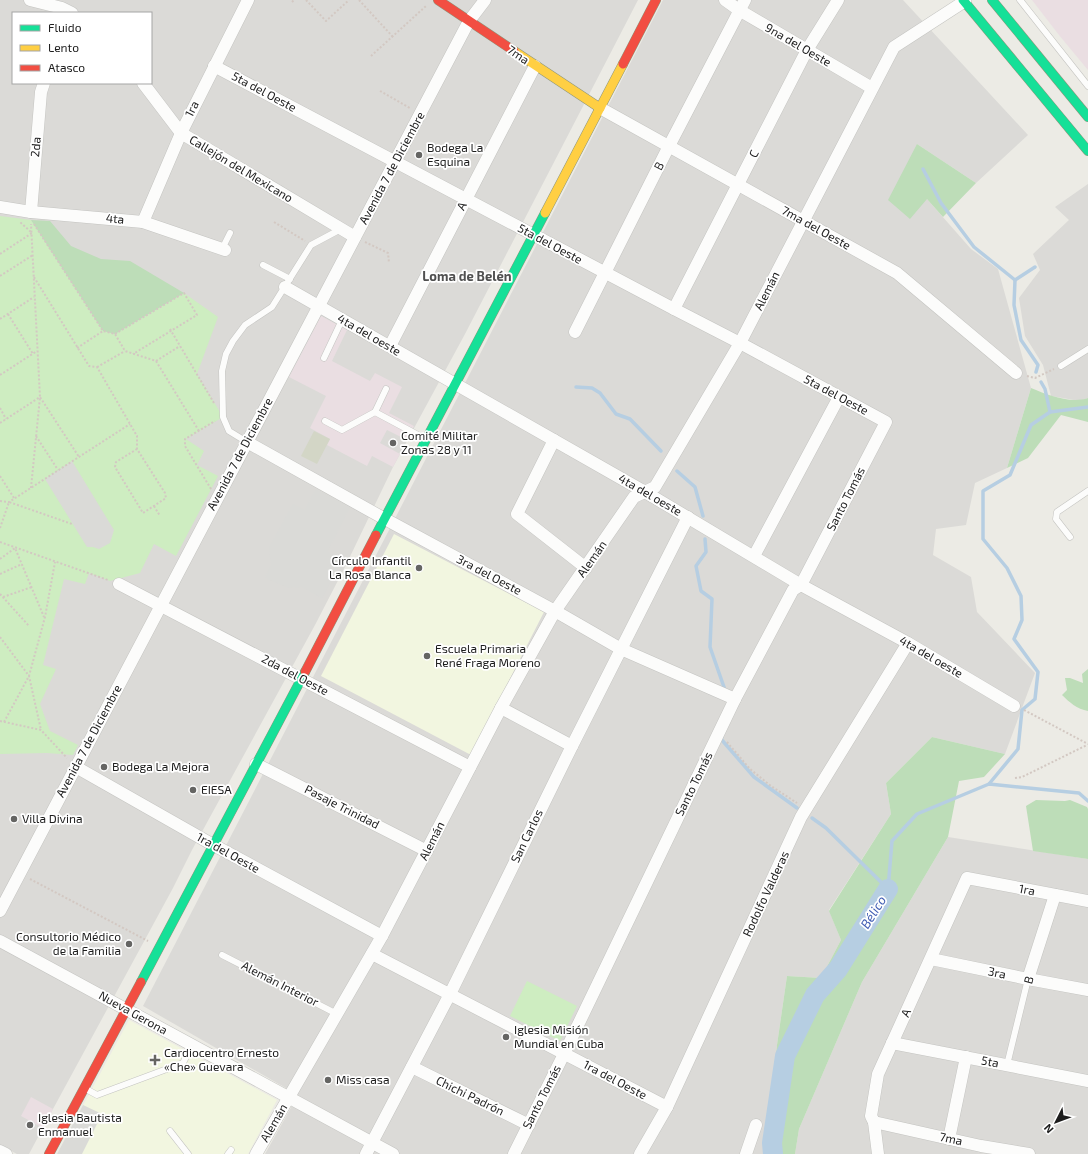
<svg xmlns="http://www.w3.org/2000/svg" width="1088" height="1154" viewBox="0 0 1088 1154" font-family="'Exo 2',sans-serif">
<rect width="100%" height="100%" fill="#ecebe5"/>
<!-- residential -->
<g fill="#dbdad7" fill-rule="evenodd">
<path d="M0 0H638L465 334 393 467 346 565 315 625 192 850 173 888 53 1109 29 1154H17L0 1145ZM13 13H151V83H13Z"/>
<path d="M663 0H903L1028 135 976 183 917 144 927 199 971 249 998 269 1031 388 1007 468 975 483 966 525 936 529 933 555 971 577 977 612 1035 673 1005 754 932 737 886 783 891 814 829 910 841 940 821 978 787 976 777 1045 767 1147 768 1154H265L298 1095 143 1006Z"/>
<path d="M1088 184V398L1080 401 1051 396 1043 365 1025 336 1019 298 1040 270 1033 254 1069 220 1055 207Z"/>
<path d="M948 837 1088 859V1154H795L799 1129 862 982Z"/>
</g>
<!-- industrial -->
<g fill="#eadee2">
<path d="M1032 0H1088V70L1059 35Z"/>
<path d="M321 316 347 330 332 361 370 381 375 373 402 387 389 413 414 426 407 440 387 430 380 443 400 454 393 467 372 456 367 466 327 445 330 439 310 428 326 396 289 377Z"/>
<path d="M31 1097 53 1109 43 1128 21 1116Z"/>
</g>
<!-- education -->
<g fill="#f2f6e0">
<path d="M394 534 544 612 471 755 321 676Z"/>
<path d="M129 1020 277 1100 248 1154H57Z"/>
</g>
<!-- construction -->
<path fill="#d3d6c6" d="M314 431 330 439 317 464 301 456Z"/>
<!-- grass -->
<g fill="#ceedc1">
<path d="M0 216 31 220 103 331 115 334 184 293 218 317 197 374 223 417 186 439 204 451 197 465 218 476 176 556 154 544 140 573 110 581 89 573 85 584 64 579 43 665 56 669 40 704 50 731 78 745 73 755 47 753 0 754Z"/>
<path d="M527 981 577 1006 560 1041 510 1016Z"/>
</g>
<!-- forest -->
<g fill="#bdddb8">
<path d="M917 144 976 183 943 217 927 199 910 219 888 200Z"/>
<path d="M31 220 50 221 71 246 101 259 130 261 184 293 115 334 103 331Z"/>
<path d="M1031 388C1048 395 1070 404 1088 398V422L1061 415 1028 458 1007 468Z"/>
<path d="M1088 669V711C1077 709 1069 702 1062 695L1067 690 1065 678H1070L1083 683 1082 674Z"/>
<path d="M932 737 1005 754 984 777 959 781 948 837 862 982 799 1129 795 1154H768L767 1147 777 1045 787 976 821 978 841 940 829 911 891 814 886 783Z"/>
<path d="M1036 800 1065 801 1070 800 1087 807 1088 809V859L1033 851 1026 806Z"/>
</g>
<!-- parking -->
<g fill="#dadad7">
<path d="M72 461 114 530 110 543 99 549 93 547H87L45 479Z"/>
<path d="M316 489 350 507 327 552 342 560 322 598 302 587 289 588 265 578 271 565 269 548 293 504 305 510Z"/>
<path d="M83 1105 102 1114 82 1154H57Z"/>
</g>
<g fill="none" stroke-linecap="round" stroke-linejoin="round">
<!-- stream -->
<g stroke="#b6cee2" stroke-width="3.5">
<path d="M923 169 941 203 974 247 1015 280 1014 305 1021 340 1038 365 1036 372"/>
<path d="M1015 280 1035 267"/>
<path d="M1041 382 1045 389 1050 412"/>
<path d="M576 387 592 388 600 393 616 414 630 419 661 451"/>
<path d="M677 471 695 487 703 516"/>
<path d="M705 539 706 552 696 566 701 591 712 599 710 647 725 690"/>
<path d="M722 737 721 739 754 777 797 808"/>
<path d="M989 784 1018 749 1022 710 1035 699 1038 672 1014 639 1022 620 1021 596 1007 568 983 539V491L1010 475 1031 425 1050 412 1088 407"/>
<path d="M812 818 826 828 888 889"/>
<path d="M888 889 892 841 917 814 989 784 1079 793 1088 801"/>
</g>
<!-- river -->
<path stroke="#b6cee2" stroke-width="20" d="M773 1154 772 1143 785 1056 815 995 838 969 888 889"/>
<defs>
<g id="lane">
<path d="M1020 0 1088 86"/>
<path d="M222 249 230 233"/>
<path d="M263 265 290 279"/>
<path d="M324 358 342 320"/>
<path d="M1061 366 1088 349"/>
<path d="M375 412 386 389"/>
<path d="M325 421 342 430 375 412 418 435"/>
<path d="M247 442 229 431 223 417 222 371 226 354 233 341 245 325 272 307 311 245 341 229"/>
<path d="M1070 537 1056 519 1057 512 1088 491"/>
<path d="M222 955 337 1014"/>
<path d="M1007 1065 1028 979"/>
<path d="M86 1089 97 1095 183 1063 192 1045"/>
<path d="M170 1131 188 1154"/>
<path d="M228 1154 231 1150"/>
</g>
<g id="street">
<path d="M30 0 62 8 72 13"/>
<path d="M725 0 739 10 872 88"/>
<path d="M214 66 674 309 740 343 886 422 801 585 793 590 735 699 564 1054 514 1154"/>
<path d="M143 83 181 133 355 237"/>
<path d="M600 108 897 273 1016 373"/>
<path d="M0 207 31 212 143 222 225 250"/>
<path d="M31 212 41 92 44 83"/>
<path d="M143 222 181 133 248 0"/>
<path d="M285 287 645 492 801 585 908 643 1014 706"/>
<path d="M674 309 807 50 838 0"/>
<path d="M575 332 669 146 745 0"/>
<path d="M390 346 535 66"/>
<path d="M554 440 517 514 586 568"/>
<path d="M247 442 385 519 555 611 621 649 735 699"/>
<path d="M754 556 839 397"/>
<path d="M119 584 470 767"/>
<path d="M501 708 572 746"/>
<path d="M256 764 427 851"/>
<path d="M76 767 208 842 382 936"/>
<path d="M0 911 469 21 485 0"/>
<path d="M0 941 393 1154"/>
<path d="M372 954 667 1107"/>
<path d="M931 959 1028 979 1088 990"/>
<path d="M1028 979 1055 895"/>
<path d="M892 1043 1088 1081"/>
<path d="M412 1067 529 1125"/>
<path d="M874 1122 981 1146 1029 1154"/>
<path d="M949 1139 966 1057"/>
<path d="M0 1151 6 1154"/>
<path d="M256 1154 382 936 501 708 555 611 634 497 655 487 740 343 894 47 965 1"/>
<path d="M366 1154 450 994 572 746 688 517"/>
<path d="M640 1154 667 1107 801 817 908 643"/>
<path d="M746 1154 756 1125"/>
<path d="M878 1154 874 1122 871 1116 878 1074 967 878 1088 901"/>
</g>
<g id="fast">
<path d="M963 0 1088 151"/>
<path d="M992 0 1088 117"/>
<path d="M376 535 545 213"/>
<path d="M141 982 305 672"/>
</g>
<g id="slow">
<path d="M514 51 600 108"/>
<path d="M545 213 623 64"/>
</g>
<g id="jam">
<path d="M438 0 514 51"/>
<path d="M623 64 656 0"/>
<path d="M305 672 376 535"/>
<path d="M49 1154 141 982"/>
</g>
</defs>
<!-- lane casing -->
<use href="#lane" stroke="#c4c4c1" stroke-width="7"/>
<!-- street casing -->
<use href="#street" stroke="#c4c4c1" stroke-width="13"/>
<!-- fast casing -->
<use href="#fast" stroke="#8e967c" stroke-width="10"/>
<!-- slow casing -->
<use href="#slow" stroke="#8e967c" stroke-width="10"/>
<!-- jam casing -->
<use href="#jam" stroke="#8e967c" stroke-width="10"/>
<!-- path -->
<g stroke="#d3c8c2" stroke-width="2" stroke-dasharray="2 2" stroke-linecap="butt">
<path d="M306 0 326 21 349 0"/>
<path d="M359 0 393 37"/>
<path d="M292 2 294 0"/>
<path d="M371 56 426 6"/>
<path d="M380 91 410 108"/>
<path d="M274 222 305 241"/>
<path d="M34 224 103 331 115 334 125 351 156 361 199 431"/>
<path d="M365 242 388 253 389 263"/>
<path d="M0 254 32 233 20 222"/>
<path d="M0 276 33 255"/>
<path d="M34 277 89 366 97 367 137 436V449L165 493 166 498 143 513 115 467 116 462 137 449"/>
<path d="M8 314 33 354"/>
<path d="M0 319 34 297"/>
<path d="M170 329 214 403"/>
<path d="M115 334 184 293 197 315 133 354"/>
<path d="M77 348 103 331"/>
<path d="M156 361 180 346"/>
<path d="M97 367 125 351"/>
<path d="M0 375 37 351"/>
<path d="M1027 376 1035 378 1054 369"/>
<path d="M0 408 6 419"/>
<path d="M0 423 40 397 79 457"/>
<path d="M36 436 58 470"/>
<path d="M0 476 14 498"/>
<path d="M31 488 40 397 31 224"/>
<path d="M211 489 185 446V439L215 421"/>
<path d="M0 501 9 502 130 424"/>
<path d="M154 506 160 516"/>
<path d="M0 528 9 502 72 524"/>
<path d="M0 542 108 580"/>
<path d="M0 559 15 548 44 617"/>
<path d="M0 574 22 564"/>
<path d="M0 594 29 626"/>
<path d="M3 597 32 587"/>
<path d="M0 637 29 676 41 730"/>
<path d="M1024 710 1088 744"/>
<path d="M0 721 41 730 67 758"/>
<path d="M4 722 29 676 45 617 55 562"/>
<path d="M727 742 750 769 771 786 797 803"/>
<path d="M1015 778 1022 777 1087 745"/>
<path d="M30 879 148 941"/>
</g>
<!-- lane -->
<use href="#lane" stroke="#fcfcfb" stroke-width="6"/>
<!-- street -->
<use href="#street" stroke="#fcfcfb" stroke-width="12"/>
<!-- fast -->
<use href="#fast" stroke="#16e098" stroke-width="9"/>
<!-- slow -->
<use href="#slow" stroke="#ffcf43" stroke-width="9"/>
<!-- jam -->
<use href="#jam" stroke="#f24e42" stroke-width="9"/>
</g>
<!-- markers -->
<g fill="#656563" stroke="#fff" stroke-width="1.5">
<circle cx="419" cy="155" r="4"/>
<circle cx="393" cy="443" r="4"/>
<circle cx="419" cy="568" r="4"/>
<circle cx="427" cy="656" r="4"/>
<circle cx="104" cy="767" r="4"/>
<circle cx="193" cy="790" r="4"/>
<circle cx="14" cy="819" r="4"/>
<circle cx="129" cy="944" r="4"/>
<circle cx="506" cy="1037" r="4"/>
<path d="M153 1054h4v4h4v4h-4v4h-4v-4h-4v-4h4z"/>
<circle cx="328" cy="1080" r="4"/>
<circle cx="30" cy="1125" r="4"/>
</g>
<g text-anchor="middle" stroke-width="3.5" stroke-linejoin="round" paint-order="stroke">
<!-- street labels -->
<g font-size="12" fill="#1d1d1d" stroke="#fff">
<text transform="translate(798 45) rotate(30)" y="4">9na del Oeste</text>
<text transform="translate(518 55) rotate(34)" y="4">7ma</text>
<text transform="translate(264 92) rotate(28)" y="4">5ta del Oeste</text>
<text transform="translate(192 109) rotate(-63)" y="4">1ra</text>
<text transform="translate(36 147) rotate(-85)" y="4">2da</text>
<text transform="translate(754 154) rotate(-63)" y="4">C</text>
<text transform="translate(659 166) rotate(-63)" y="4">B</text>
<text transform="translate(392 168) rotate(-62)" y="4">Avenida 7 de Diciembre</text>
<text transform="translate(241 169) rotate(31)" y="4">Callejón del Mexicano</text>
<text transform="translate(462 206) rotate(-63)" y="4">A</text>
<text transform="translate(115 219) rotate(5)" y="4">4ta</text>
<text transform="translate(816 228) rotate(29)" y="4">7ma del Oeste</text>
<text transform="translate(550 244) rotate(28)" y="4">5ta del Oeste</text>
<text transform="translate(767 291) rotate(-63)" y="4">Alemán</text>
<text transform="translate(369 335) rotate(30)" y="4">4ta del oeste</text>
<text transform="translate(836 395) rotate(28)" y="4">5ta del Oeste</text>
<text transform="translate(240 454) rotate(-62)" y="4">Avenida 7 de Diciembre</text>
<text transform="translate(650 495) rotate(30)" y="4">4ta del oeste</text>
<text transform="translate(846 499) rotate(-63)" y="4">Santo Tomás</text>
<text transform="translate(592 559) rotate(-55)" y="4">Alemán</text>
<text transform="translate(489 575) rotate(28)" y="4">3ra del Oeste</text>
<text transform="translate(931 657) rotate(30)" y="4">4ta del oeste</text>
<text transform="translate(295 675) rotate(28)" y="4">2da del Oeste</text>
<text transform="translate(89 741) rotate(-62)" y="4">Avenida 7 de Diciembre</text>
<text transform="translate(694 784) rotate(-64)" y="4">Santo Tomás</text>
<text transform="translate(342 807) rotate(27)" y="4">Pasaje Trinidad</text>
<text transform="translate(527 836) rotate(-64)" y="4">San Carlos</text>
<text transform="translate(432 841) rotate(-63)" y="4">Alemán</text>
<text transform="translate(228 853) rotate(29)" y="4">1ra del Oeste</text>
<text transform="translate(1027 890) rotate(11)" y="4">1ra</text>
<text transform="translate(766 894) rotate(-65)" y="4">Rodolfo Valderas</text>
<text transform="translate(997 973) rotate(12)" y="4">3ra</text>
<text transform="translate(1029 980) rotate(-74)" y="4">B</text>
<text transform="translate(280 984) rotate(27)" y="4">Alemán Interior</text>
<text transform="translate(133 1013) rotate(29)" y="4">Nueva Gerona</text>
<text transform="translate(906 1013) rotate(-66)" y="4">A</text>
<text transform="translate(990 1062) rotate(11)" y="4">5ta</text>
<text transform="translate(615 1080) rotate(28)" y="4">1ra del Oeste</text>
<text transform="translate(470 1096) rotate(26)" y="4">Chichi Padrón</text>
<text transform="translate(542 1097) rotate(-63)" y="4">Santo Tomás</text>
<text transform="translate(274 1123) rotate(-60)" y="4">Alemán</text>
<text transform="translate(951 1139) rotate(12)" y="4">7ma</text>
</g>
<!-- poi labels -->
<g font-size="12" fill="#1d1d1d" stroke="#fff" text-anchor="start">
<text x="427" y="152">Bodega La<tspan x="427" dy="14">Esquina</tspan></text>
<text x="401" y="440">Comité Militar<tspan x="401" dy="14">Zonas 28 y 11</tspan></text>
<text x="411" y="565" text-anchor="end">Círculo Infantil<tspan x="411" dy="14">La Rosa Blanca</tspan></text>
<text x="435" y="653">Escuela Primaria<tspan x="435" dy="14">René Fraga Moreno</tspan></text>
<text x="112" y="771">Bodega La Mejora</text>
<text x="201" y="794">EIESA</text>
<text x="22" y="823">Villa Divina</text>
<text x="121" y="941" text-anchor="end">Consultorio Médico<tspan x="121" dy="14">de la Familia</tspan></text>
<text x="514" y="1034">Iglesia Misión<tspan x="514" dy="14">Mundial en Cuba</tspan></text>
<text x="164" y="1057">Cardiocentro Ernesto<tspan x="164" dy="14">«Che» Guevara</tspan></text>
<text x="336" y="1084">Miss casa</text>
<text x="38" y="1122">Iglesia Bautista<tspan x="38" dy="14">Enmanuel</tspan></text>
</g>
<!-- neighbourhood labels -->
<g font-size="13" font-weight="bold" fill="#505050" stroke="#fff">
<text x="467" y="281">Loma de Belén</text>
</g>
<!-- water labels -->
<g font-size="13" font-style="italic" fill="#425eb4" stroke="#fff">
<text transform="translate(873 912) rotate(-58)" y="5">Bélico</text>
</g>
</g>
<!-- legend -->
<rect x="12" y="12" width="140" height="72" fill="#ffffff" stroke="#a5a5a5"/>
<rect x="20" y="25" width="20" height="6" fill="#16e098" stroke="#a5a5a5"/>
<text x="48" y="32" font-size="12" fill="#1d1d1d">Fluido</text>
<rect x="20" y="45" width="20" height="6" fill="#ffcf43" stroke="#a5a5a5"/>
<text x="48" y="52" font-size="12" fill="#1d1d1d">Lento</text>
<rect x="20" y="65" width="20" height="6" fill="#f24e42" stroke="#a5a5a5"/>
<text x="48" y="72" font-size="12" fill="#1d1d1d">Atasco</text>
<!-- north arrow -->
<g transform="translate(1056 1122) rotate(228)" stroke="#ffffff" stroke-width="3" paint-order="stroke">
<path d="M0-3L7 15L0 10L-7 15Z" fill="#1d1d1d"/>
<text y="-6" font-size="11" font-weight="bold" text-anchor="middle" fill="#1d1d1d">N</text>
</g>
</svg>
